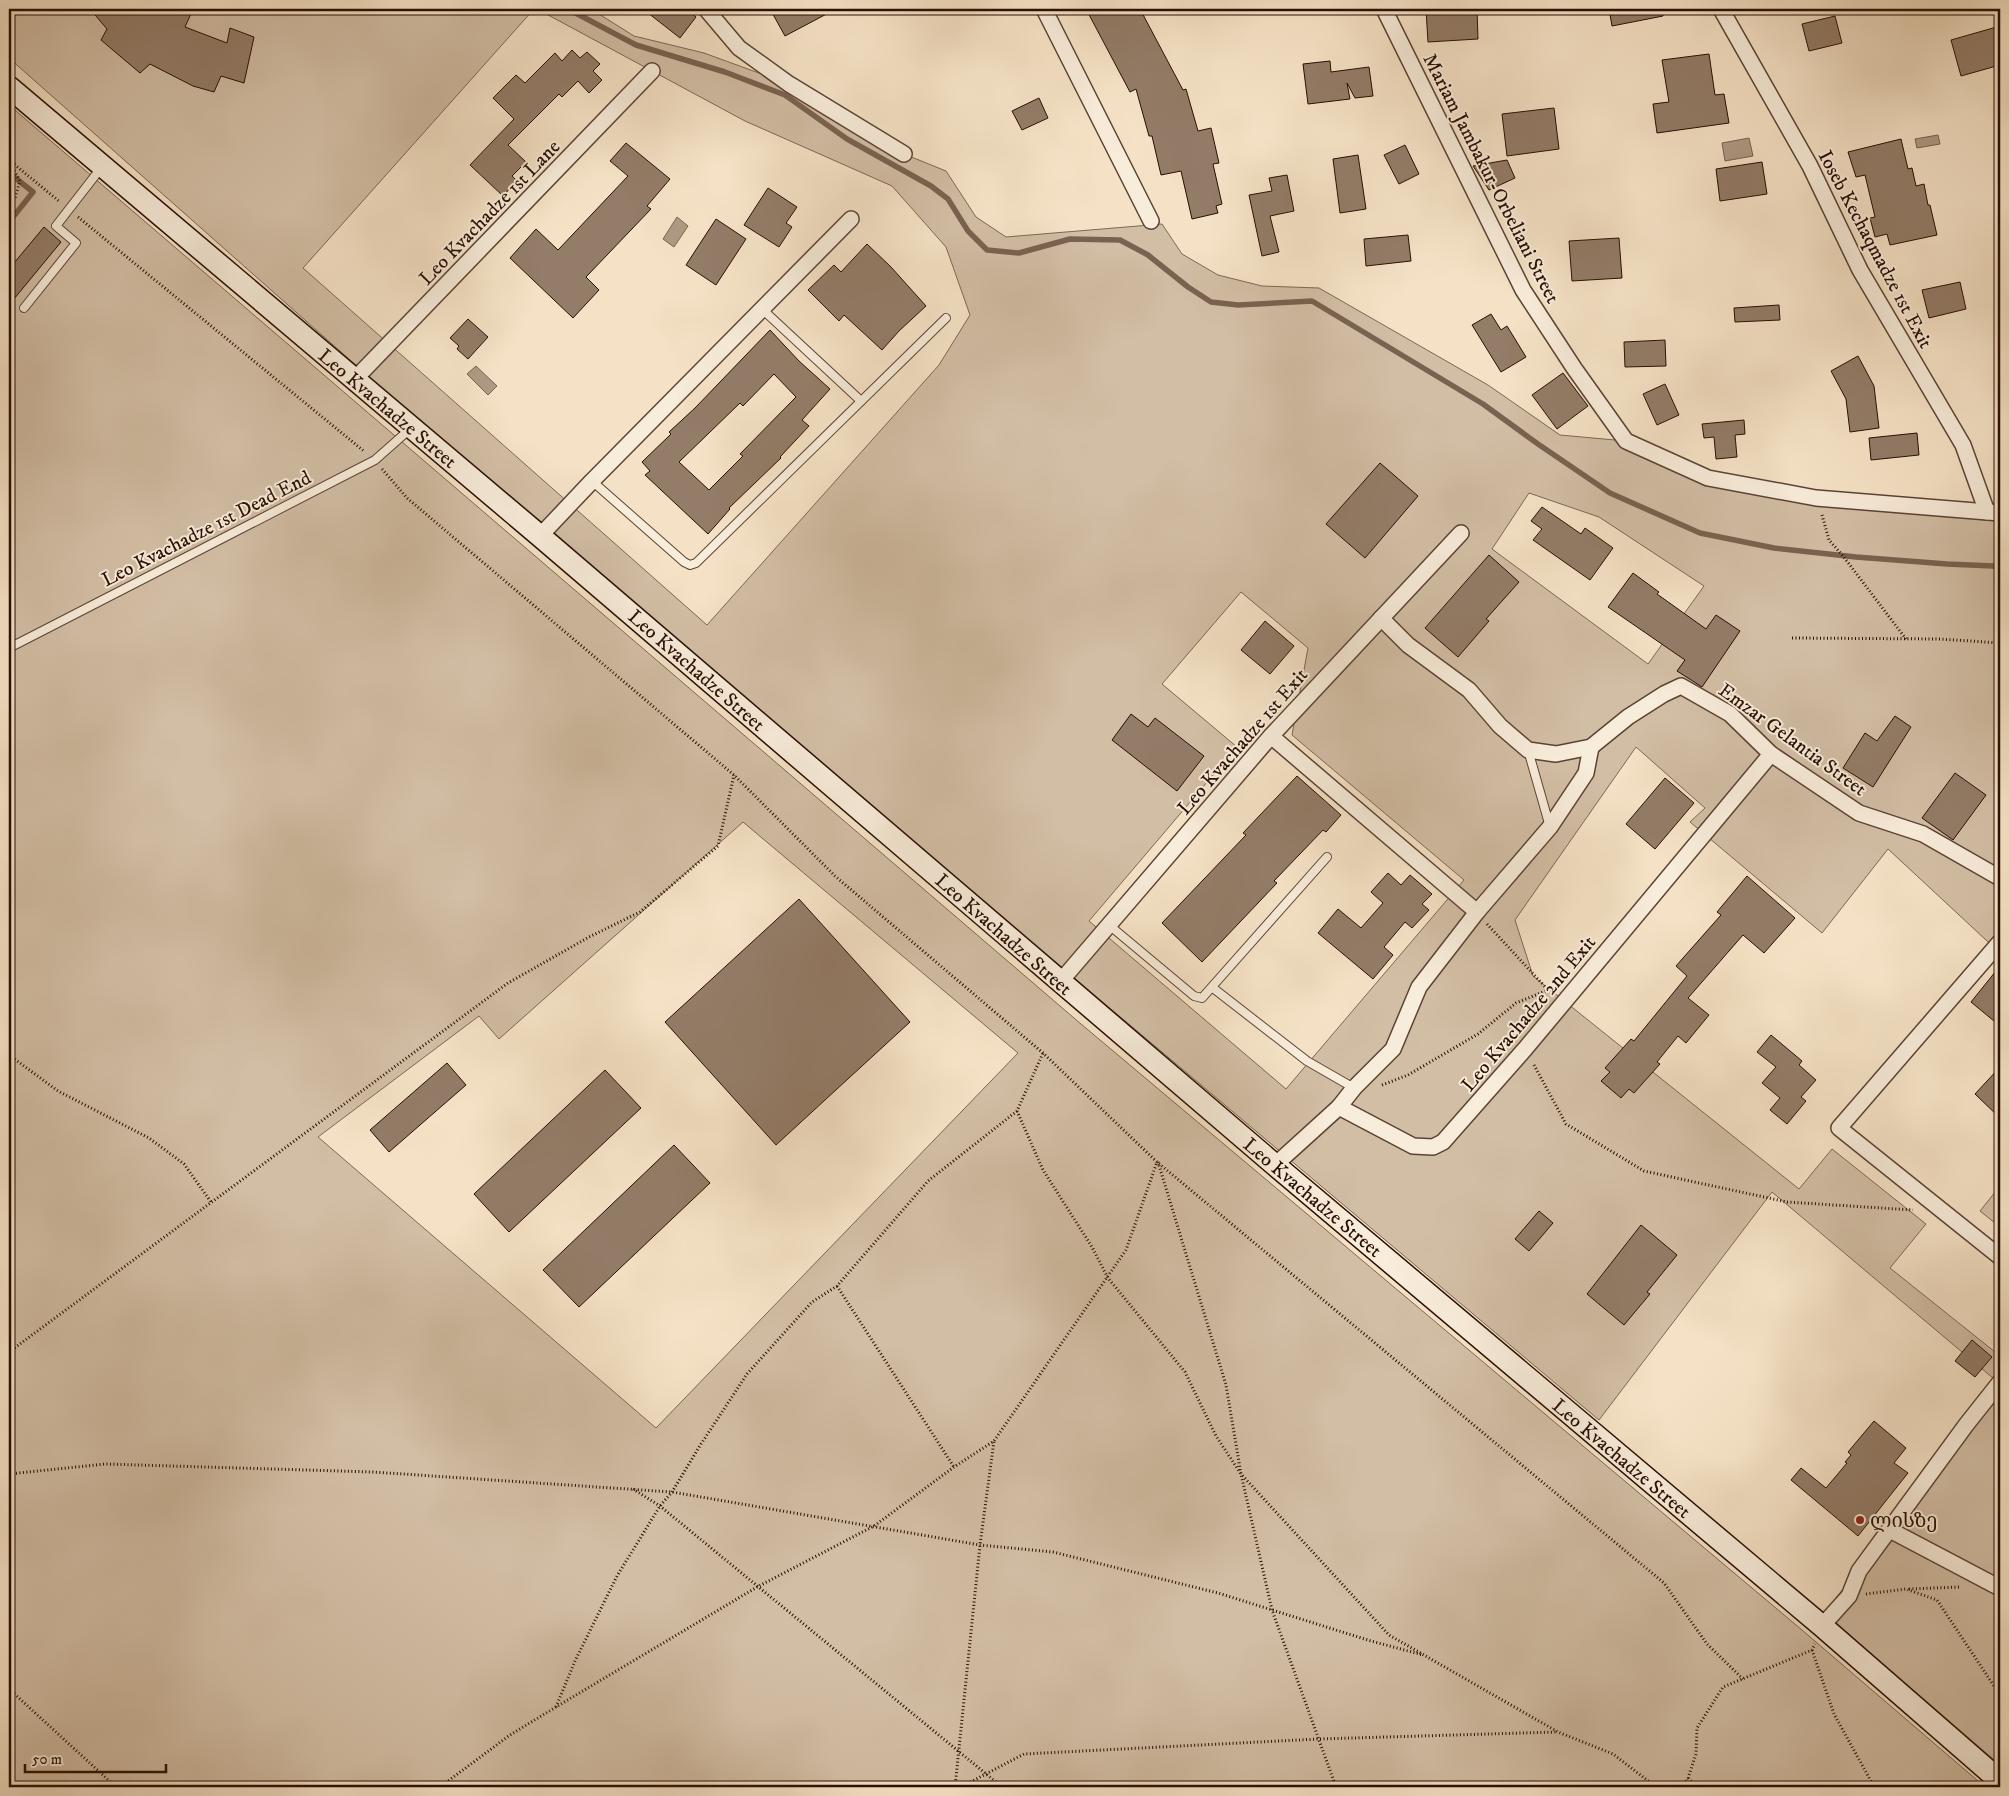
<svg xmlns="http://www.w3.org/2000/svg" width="2009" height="1796" viewBox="0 0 2009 1796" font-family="'IM FELL DW Pica','Noto Serif Georgian',serif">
<rect width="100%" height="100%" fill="#f5e2c6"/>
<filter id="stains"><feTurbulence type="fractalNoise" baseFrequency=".004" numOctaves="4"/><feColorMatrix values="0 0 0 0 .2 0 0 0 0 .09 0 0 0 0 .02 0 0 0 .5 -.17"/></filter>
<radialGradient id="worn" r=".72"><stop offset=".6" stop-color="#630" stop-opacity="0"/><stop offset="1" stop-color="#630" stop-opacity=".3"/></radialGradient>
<!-- green -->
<g fill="#d2bea5" stroke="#7d6654" fill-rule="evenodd">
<path d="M9 9H534L303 268 707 625 939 365 970 315 946 247 892 186 745 121 537 9H591L634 36 704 53 789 84 904 154 946 171 976 217 1006 237 1162 224 1182 254 1218 275 1262 286 1319 288 1488 385 1560 435 1626 441 1708 478 2000 513V953L1888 849 1822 933 1690 822 1705 808 1636 747 1515 920 1533 976 1799 1189 1832 1149 1926 1224 1890 1268 1995 1352 2000 1346V1384L1772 1192 1599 1420 542 530 9 58ZM1529 493 1599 517 1704 586 1648 664 1492 549ZM1241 592 1308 648 1292 735 1464 880 1286 1089 1089 921 1237 747 1162 684Z"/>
<path d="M9 105 1081 1024 1802 1630 1985 1787H9ZM743 822 1018 1053 656 1428 318 1137 479 1016 499 1039Z"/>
<path d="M2000 1186V1227L1980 1211Z"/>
<path d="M2000 1391V1765L1824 1613Z"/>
</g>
<!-- water -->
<g fill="#af9a84" stroke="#796250">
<path d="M1938 135 1940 144 1917 148 1915 139Z"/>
<path d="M1749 138 1753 156 1725 161 1722 143Z"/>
<path d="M677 217 688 226 674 247 663 239Z"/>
<path d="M476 366 497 386 488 395 467 374Z"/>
</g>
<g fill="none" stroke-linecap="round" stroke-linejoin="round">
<!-- stream -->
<g stroke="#796250" stroke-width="5.5">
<path d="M568 9 636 45 725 72 785 95 847 139 931 186 948 199 968 231 987 250 1019 253 1070 239 1120 240 1148 255 1188 287 1211 302 1238 305 1312 301 1483 404 1538 444 1610 493 1700 533 1774 548 1856 557 1947 564 1993 566 2000 568"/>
<path d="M9 173 33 192 9 222"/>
</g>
</g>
<!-- building -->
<g fill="#937c68" stroke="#280e03" fill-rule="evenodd">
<path d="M90 9H193L185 27 227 43 230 28 254 37 244 83 221 76 214 92 193 86 150 64 140 73 101 40 107 29Z"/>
<path d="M643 9H686L696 17 680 38Z"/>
<path d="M770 9H836L785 36Z"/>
<path d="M1086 9H1140L1183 90 1186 89 1198 131 1211 128 1219 163 1213 164 1222 204 1216 206 1218 213 1192 219 1181 171 1161 175 1152 136H1149L1136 89 1130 92Z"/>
<path d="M1457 9H1477L1478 39 1428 42 1426 10Z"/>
<path d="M1609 9H1662L1663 16 1612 26Z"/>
<path d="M1835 16 1842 43 1809 51 1802 24Z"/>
<path d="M2000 26V65L1961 76 1951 40Z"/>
<path d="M572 50 580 58 587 52 600 64 593 71 602 80 589 93 578 81 562 97 559 94 508 145 526 162 512 176 517 181 503 196 470 165 514 119 493 98 516 75 525 83 555 53 562 61Z"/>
<path d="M1709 54 1715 95 1724 94 1729 123 1657 133 1653 104 1669 102 1662 60Z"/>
<path d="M1330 61 1331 72 1369 67 1373 96 1355 98 1347 83 1350 99 1308 104 1303 64Z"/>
<path d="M1039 98 1048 118 1022 130 1012 111Z"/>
<path d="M1554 108 1559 149 1507 156 1502 114Z"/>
<path d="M1901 139 1908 169 1912 168 1916 186 1924 184 1928 205H1930L1937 235 1890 245 1887 234 1875 237 1870 218 1875 217 1865 175 1856 177 1848 152Z"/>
<path d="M626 143 670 179 647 206 651 209 586 277 599 290 573 318 510 258 536 229 558 250 628 176 610 161Z"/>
<path d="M1405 145 1419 174 1399 184 1384 155Z"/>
<path d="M1358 155 1366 209 1340 213 1333 159Z"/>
<path d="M1507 160 1515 178 1489 190 1473 166Z"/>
<path d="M1762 162 1767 194 1720 201 1716 169Z"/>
<path d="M1287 175 1294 211 1270 216 1279 252 1262 256 1249 195 1272 191 1269 178Z"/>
<path d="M768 188 797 207 786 223 792 227 779 247 744 225Z"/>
<path d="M716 219 746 239 716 285 686 265Z"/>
<path d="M44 227 61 242 9 305V269Z"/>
<path d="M1408 235 1411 261 1366 266 1364 239Z"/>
<path d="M1619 238 1622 278 1572 281 1569 241Z"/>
<path d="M867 244 891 267 926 306 899 331 882 350 844 315 839 321 808 290 834 265 841 272Z"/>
<path d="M1960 282 1966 309 1929 318 1922 290Z"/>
<path d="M1779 305 1780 320 1735 322 1734 308Z"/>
<path d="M1491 314 1501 330 1507 326 1526 357 1501 372 1472 325Z"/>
<path d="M468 319 488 337 468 359 457 349 459 346 450 338Z"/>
<path d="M770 330 799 361 830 389 802 420 809 426 780 457 781 458 729 508 730 509 708 534 645 475 650 471 642 462 671 434 669 432 695 408ZM774 374 796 397 740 454 743 456 709 490 679 462 740 403 743 406Z"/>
<path d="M1665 340 1666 366 1625 367 1624 342Z"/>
<path d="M1858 356 1874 386 1879 428 1850 432 1846 399 1831 371Z"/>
<path d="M1563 373 1588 406 1557 429 1532 395Z"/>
<path d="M1665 384 1679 415 1657 425 1643 394Z"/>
<path d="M1744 420 1745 434 1735 435 1737 457 1716 459 1714 437 1704 438 1702 424Z"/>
<path d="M1917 433 1919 455 1871 460 1869 438Z"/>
<path d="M1380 463 1418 496 1365 558 1326 524Z"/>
<path d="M1542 507 1581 534 1585 528 1613 548 1590 580 1533 540 1542 529 1531 521Z"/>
<path d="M1489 555 1519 582 1486 619 1489 621 1458 657 1425 628Z"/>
<path d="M1633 573 1659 592 1657 594 1706 629 1716 615 1740 631 1702 687 1677 671 1685 660 1608 607Z"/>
<path d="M1265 621 1294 646 1270 674 1241 650Z"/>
<path d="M1131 714 1148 727 1155 718 1204 756 1177 791 1112 740Z"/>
<path d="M1895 716 1911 727 1873 787 1843 768 1865 733 1877 741Z"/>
<path d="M1955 773 1986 795 1953 840 1922 818Z"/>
<path d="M1297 776 1341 815 1326 832 1323 830 1274 881 1277 883 1202 962 1162 923 1246 835 1243 833Z"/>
<path d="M1665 778 1694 803 1655 849 1626 824Z"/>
<path d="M1388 873 1401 885 1410 875 1432 894 1422 904 1429 910 1412 928 1405 922 1384 947 1393 955 1373 979 1318 933 1338 909 1361 928 1383 903 1371 892Z"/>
<path d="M1747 876 1795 918 1764 953 1743 935 1688 998 1709 1015 1686 1043 1678 1036 1657 1062 1660 1064 1634 1093 1629 1089 1621 1098 1601 1081 1610 1072 1605 1068 1631 1039 1634 1041 1687 976 1676 966 1721 915 1717 912Z"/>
<path d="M799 899 910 1022 776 1145 665 1022Z"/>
<path d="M2000 966V1026L1971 1002Z"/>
<path d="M1771 1035 1802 1061 1799 1065 1816 1080 1801 1097 1806 1101 1787 1124 1770 1110 1780 1098 1762 1083 1776 1067 1757 1052Z"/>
<path d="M447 1063 466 1085 389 1152 370 1130Z"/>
<path d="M2000 1067V1118L1975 1094Z"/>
<path d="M605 1070 641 1108 509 1232 474 1194Z"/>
<path d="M674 1145 710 1183 579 1307 543 1270Z"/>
<path d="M1539 1211 1553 1223 1529 1251 1515 1239Z"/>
<path d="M1641 1225 1677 1255 1647 1292 1650 1294 1624 1325 1587 1294Z"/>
<path d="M1972 1340 1992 1357 1975 1377 1955 1361Z"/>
<path d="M1874 1421 1906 1448 1894 1463 1908 1473 1858 1536 1791 1480 1801 1468 1826 1488 1847 1463 1845 1462 1851 1455 1848 1452Z"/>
</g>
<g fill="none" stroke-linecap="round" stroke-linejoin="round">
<defs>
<g id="lane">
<path d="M24 308 76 243 56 226 101 168"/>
<path d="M762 309 861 401"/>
<path d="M592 481 684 562 690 565 696 563 946 318"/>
<path d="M9 648 375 460 410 429"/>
<path d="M1528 750 1550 827"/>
<path d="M1109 925 1194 996 1202 998 1327 857"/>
<path d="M1213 988 1307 1061 1354 1088"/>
</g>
<g id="street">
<path d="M706 9 739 48 789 84 904 154"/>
<path d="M1044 9 1151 221"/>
<path d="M1384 9 1523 290 1574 368 1626 441 1708 478 1816 498 2000 513"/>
<path d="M1721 9 1810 166 1860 270 1963 445 1987 512"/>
<path d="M354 380 652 71"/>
<path d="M540 536 592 481 851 219"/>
<path d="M1381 618 1408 645 1469 690 1500 726 1528 750 1556 754 1591 747 1628 717 1664 694 1681 686 1730 714 1771 754 1859 813 1923 834 2000 878"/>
<path d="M1271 736 1477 912"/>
<path d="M2000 942 1839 1128 2000 1257"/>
<path d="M1060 982 1271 736 1461 533"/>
<path d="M1339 1107 1354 1088 1393 1049 1419 987 1477 912 1550 827 1586 773 1591 747"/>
<path d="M1275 1165 1339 1107 1413 1146 1433 1147 1443 1142 1525 1049 1771 754"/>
<path d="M1890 1530 2000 1588"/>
<path d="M1822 1626 1849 1596 1859 1571 1966 1425 2000 1382"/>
</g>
<path id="secondary" d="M9 87 540 536 1275 1165 1822 1626 2000 1781"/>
</defs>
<!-- lane casing -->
<use href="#lane" stroke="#5b4334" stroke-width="10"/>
<!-- street casing -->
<use href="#street" stroke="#5b4334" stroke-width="18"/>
<!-- secondary casing -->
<use href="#secondary" stroke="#280e03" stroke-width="24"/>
<!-- path -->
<g stroke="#280e03" stroke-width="3" stroke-dasharray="1 2.5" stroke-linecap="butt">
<path d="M9 160 60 202"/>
<path d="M9 206 15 198 20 181 10 163"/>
<path d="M78 217 365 452"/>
<path d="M382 469 407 498 734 775 835 876 1043 1053 1157 1162 1664 1583 1707 1644 1743 1679"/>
<path d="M1822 515 1829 540 1843 556 1906 639"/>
<path d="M1792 638 1940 639 2000 643"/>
<path d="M1487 924 1549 991"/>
<path d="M9 1055 58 1091 149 1138 184 1164 211 1202"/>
<path d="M1534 1065 1566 1124 1644 1171 1787 1202 1913 1210"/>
<path d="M1382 1085 1408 1075 1478 1034 1516 1003 1548 990"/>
<path d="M1017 1111 1043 1170 1092 1247 1108 1278 1185 1372 1216 1436 1241 1474 1272 1610 1336 1787"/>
<path d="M1158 1162 1226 1385 1241 1474 1389 1635 1558 1732 1613 1754 1656 1787"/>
<path d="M837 1286 954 1467"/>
<path d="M9 1352 508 983 589 937 640 912 718 846 734 775"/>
<path d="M9 1474 105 1464 373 1472 672 1492 980 1545 1053 1552 1218 1593 1371 1641 1423 1655"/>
<path d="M633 1489 660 1506 1002 1787"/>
<path d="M1909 1589 1960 1587"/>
<path d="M1866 1594 1906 1589 1937 1600 2000 1695"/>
<path d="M1812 1650 1834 1714 1872 1783 1878 1787"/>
<path d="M9 1689 116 1787"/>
<path d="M556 1707 575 1661 617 1576 660 1506 672 1492 701 1444 747 1374 812 1302 837 1286 928 1181 1017 1111 1043 1053"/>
<path d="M1688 1778 1697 1787"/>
<path d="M440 1787 510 1735 556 1707 757 1587 874 1526 954 1467 994 1441 1126 1250 1157 1162"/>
<path d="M955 1787 980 1545 994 1441"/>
<path d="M961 1787 1024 1754 1318 1739 1557 1732"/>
<path d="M1682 1787 1688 1778 1696 1754 1697 1728 1723 1687 1812 1650 1815 1644"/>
</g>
<!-- lane -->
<use href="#lane" stroke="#f8ecda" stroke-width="8"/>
<!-- street -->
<use href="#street" stroke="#f8ecda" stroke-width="15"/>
<!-- secondary -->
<use href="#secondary" stroke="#f8ecda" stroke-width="21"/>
</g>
<!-- markers -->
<circle fill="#8f2418" stroke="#f8ecda" stroke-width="2" cx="1860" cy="1520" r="5"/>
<g text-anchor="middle" stroke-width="4" stroke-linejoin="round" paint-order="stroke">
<!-- street labels -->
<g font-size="20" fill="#280e03" stroke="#f8ecda">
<text transform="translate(1492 178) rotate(63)" y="7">Mariam Jambakur-Orbeliani Street</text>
<text transform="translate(489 212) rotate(-46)" y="7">Leo Kvachadze 1st Lane</text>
<text transform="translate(1876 249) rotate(62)" y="7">Ioseb Kechaqmadze 1st Exit</text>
<text transform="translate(388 408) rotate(40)" y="7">Leo Kvachadze Street</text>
<text transform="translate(206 528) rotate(-27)" y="7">Leo Kvachadze 1st Dead End</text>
<text transform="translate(697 670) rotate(41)" y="7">Leo Kvachadze Street</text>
<text transform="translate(1793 739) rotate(36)" y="7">Emzar Gelantia Street</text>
<text transform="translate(1242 741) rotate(-49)" y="7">Leo Kvachadze 1st Exit</text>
<text transform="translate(1004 934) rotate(41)" y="7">Leo Kvachadze Street</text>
<text transform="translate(1528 1013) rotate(-50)" y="7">Leo Kvachadze 2nd Exit</text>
<text transform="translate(1313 1197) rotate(40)" y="7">Leo Kvachadze Street</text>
<text transform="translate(1622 1458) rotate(40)" y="7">Leo Kvachadze Street</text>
</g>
<!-- poi labels -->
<g font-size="20" fill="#280e03" stroke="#f8ecda" text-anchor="start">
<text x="1870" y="1527">ლისზე</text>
</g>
</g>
<!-- margin -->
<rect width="2009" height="1796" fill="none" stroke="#f5e2c6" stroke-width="30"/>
<rect x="10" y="10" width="1989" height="1776" fill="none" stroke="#280e03" stroke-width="2.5"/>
<rect x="15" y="15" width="1979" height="1766" fill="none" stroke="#280e03"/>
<!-- scale -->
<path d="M25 1764v8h141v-8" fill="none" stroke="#280e03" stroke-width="2.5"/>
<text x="32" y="1764" font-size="15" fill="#280e03" stroke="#f8ecda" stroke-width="4" paint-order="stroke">50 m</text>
<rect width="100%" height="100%" filter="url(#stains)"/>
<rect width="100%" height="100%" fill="url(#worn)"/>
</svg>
